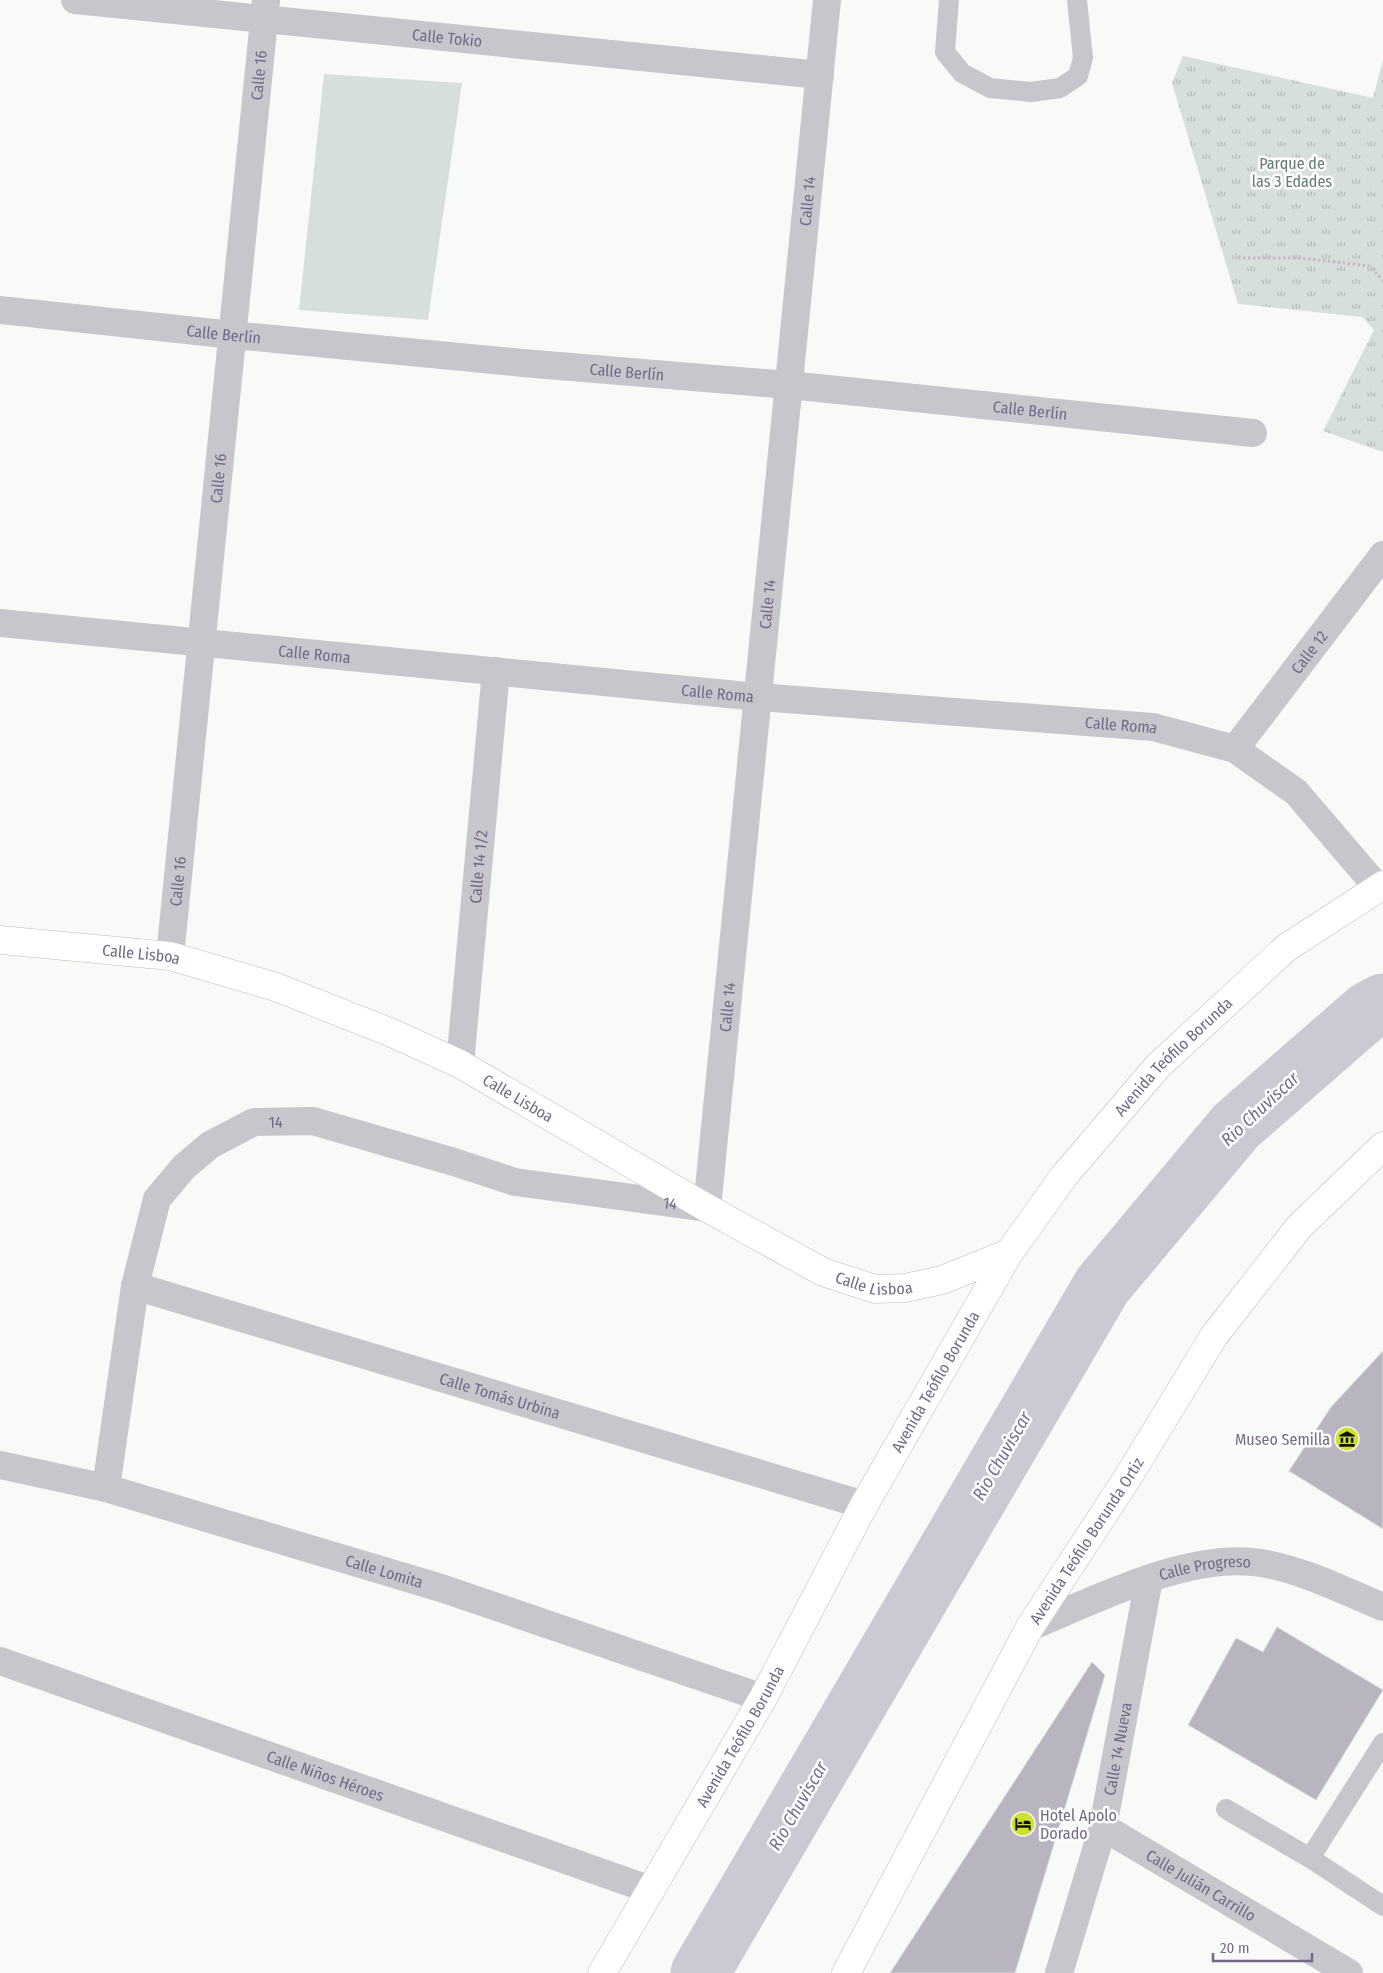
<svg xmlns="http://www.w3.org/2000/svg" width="1383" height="1973" viewBox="0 0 1383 1973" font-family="'Fira Sans Condensed',sans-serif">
<defs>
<pattern id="grass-tufts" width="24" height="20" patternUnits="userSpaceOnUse" patternTransform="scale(1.25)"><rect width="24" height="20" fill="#d7dfdb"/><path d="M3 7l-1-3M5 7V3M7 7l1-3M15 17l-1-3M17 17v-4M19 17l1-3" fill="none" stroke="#b3b9b7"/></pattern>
</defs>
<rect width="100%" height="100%" fill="#f8faf8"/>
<!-- grass -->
<path fill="url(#grass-tufts)" d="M1183 56 1373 98 1383 60V452L1323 431 1374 330 1362 317 1238 304 1172 83Z"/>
<!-- pitch -->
<path fill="#d7dfdb" d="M324 74 462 83 428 320 299 310Z"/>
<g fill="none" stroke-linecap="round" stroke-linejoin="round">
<!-- river -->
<path stroke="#cbc9d4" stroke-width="59" d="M700 1973 1102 1286 1236 1126 1368 1011 1383 1003"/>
</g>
<!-- building -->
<g fill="#b8b5c1" stroke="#dadcda">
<path d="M1383 1351V1529L1289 1471 1331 1407Z"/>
<path d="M1277 1627 1383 1690 1316 1800 1188 1725 1236 1638 1263 1652Z"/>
<path d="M1092 1662 1105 1675 1015 1973H890Z"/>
</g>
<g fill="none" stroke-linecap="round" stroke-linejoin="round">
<defs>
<g id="secondary">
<path id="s14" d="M0 940 170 956 276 987 392 1033 460 1064 707 1208 823 1272 875 1289 905 1288 942 1280 1009 1253"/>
</g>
<g id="primary">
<path id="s15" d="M602 1973 763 1698 864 1505 1009 1253 1064 1176 1158 1066 1286 948 1383 885"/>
<path id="s16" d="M846 1973 1030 1627 1128 1477 1214 1336 1299 1227 1383 1146"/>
</g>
</defs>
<!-- secondary casing -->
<use href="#secondary" stroke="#bdbac4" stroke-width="29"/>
<!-- primary casing -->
<use href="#primary" stroke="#bcb9c1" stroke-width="29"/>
<!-- path -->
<path stroke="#bfbdc3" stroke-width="3" stroke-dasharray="2.5 2.5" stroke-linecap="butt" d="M1238 258H1302L1369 266 1383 280"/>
<!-- lane -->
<g stroke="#c8c6cd" stroke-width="20">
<path d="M949 0 945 52 962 73 990 88 1031 92 1060 88 1078 76 1083 58 1077 0"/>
<path d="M1226 1809 1310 1858 1383 1906"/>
<path d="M1310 1858 1383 1743"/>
</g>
<!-- street -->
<g stroke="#c8c6cd" stroke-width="28">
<path id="s1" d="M75 0 820 75"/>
<path id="s2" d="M0 310 233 335 523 363 789 385 1253 433"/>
<path id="s3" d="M0 623 758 697 1153 727 1235 749 1296 792 1378 888"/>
<path id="s4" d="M1235 749 1383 555"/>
<path id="s5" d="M170 956 266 0"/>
<path id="s6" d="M460 1064 496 671"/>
<path id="s7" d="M135 1286 864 1505"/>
<path id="s8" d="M0 1465 106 1488 441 1588 763 1698"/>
<path id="s9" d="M106 1488 135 1286 157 1199 184 1167 210 1145 254 1122 313 1121 454 1162 515 1182 707 1208 827 0"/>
<path id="s10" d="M1030 1627C1095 1600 1190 1551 1261 1563 1304 1570 1344 1591 1383 1607"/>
<path id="s11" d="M0 1661 651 1890"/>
<path id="s12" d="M1103 1827 1349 1973"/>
<path id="s13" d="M1059 1973 1103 1827 1149 1579"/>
</g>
<!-- secondary -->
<use href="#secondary" stroke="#fff" stroke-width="28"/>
<!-- primary -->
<use href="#primary" stroke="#fff" stroke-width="28"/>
</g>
<!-- icons -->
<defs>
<symbol id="museum-disc" viewBox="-11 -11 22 22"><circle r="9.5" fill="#cfe031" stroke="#fff"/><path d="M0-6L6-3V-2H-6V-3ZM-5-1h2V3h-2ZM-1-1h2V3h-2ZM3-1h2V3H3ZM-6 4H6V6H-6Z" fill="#111"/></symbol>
<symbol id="hotel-disc" viewBox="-11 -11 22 22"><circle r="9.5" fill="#cfe031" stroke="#fff"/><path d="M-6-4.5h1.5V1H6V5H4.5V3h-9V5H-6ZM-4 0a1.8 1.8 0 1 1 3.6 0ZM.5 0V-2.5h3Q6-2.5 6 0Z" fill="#111"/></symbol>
</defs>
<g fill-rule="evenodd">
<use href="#museum-disc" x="1333" y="1425" width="28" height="28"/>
<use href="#hotel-disc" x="1009" y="1810" width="28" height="28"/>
</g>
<g text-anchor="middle" stroke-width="5" stroke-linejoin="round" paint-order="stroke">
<!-- street labels -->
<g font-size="16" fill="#736988" stroke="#fff">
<text dy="6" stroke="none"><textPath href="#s1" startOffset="374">Calle Tokio</textPath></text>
<text dy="6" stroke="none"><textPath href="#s5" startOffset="885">Calle 16</textPath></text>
<text dy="6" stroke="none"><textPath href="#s9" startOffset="1895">Calle 14</textPath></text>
<text dy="6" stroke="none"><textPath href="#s2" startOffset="225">Calle Berlín</textPath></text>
<text dy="6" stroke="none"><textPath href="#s2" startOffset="630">Calle Berlín</textPath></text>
<text dy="6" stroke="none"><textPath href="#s2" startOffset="1035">Calle Berlín</textPath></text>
<text dy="6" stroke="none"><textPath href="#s5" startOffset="480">Calle 16</textPath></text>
<text dy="6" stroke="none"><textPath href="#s9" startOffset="1490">Calle 14</textPath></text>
<text dy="6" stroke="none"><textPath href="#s4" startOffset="122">Calle 12</textPath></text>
<text dy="6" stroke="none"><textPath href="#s3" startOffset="316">Calle Roma</textPath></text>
<text dy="6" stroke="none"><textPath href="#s3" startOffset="721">Calle Roma</textPath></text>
<text dy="6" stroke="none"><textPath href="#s3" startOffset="1126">Calle Roma</textPath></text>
<text dy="6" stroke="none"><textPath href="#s6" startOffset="198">Calle 14 1/2</textPath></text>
<text dy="6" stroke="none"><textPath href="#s5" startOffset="75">Calle 16</textPath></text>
<text dy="6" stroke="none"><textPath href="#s14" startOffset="142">Calle Lisboa</textPath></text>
<text dy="6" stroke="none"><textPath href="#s9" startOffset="1085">Calle 14</textPath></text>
<text dy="6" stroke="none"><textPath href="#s15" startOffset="1084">Avenida Teófilo Borunda</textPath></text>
<text dy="6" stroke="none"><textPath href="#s14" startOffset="548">Calle Lisboa</textPath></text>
<text dy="6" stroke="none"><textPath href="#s9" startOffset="441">14</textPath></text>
<text dy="6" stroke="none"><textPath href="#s9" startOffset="846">14</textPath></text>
<text dy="6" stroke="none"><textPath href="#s14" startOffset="952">Calle Lisboa</textPath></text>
<text dy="6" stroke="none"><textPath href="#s15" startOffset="679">Avenida Teófilo Borunda</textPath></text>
<text dy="6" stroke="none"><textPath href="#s7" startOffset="381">Calle Tomás Urbina</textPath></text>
<text dy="6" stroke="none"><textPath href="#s16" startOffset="495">Avenida Teófilo Borunda Ortiz</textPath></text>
<text dy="6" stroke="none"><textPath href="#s8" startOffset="399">Calle Lomita</textPath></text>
<text dy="6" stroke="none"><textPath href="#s10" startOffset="186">Calle Progreso</textPath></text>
<text dy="6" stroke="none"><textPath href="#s15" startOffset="274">Avenida Teófilo Borunda</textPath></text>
<text dy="6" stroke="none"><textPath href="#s13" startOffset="232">Calle 14 Nueva</textPath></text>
<text dy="6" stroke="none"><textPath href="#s11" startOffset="345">Calle Niños Héroes</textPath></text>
<text dy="6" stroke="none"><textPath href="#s12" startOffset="114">Calle Julián Carrillo</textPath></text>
</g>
<!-- park labels -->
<g font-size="16" fill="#647a72" stroke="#fff">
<text x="1292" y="169">Parque de<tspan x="1292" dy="18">las 3 Edades</tspan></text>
</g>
<!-- poi labels -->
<g font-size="16" fill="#736988" stroke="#fff" text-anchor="end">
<text x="1330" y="1445">Museo Semilla</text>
<text x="1040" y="1821" text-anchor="start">Hotel Apolo<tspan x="1040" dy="18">Dorado</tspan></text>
</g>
<!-- water labels -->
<g font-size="18" font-style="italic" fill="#747091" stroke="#fff">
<text transform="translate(1260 1109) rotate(-43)" y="6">Rio Chuviscar</text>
<text transform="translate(1002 1456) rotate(-60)" y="6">Rio Chuviscar</text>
<text transform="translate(798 1806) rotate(-60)" y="6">Rio Chuviscar</text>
</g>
</g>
<!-- scale -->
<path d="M1213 1953v8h99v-8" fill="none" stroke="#736988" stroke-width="2.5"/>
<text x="1220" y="1953" font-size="15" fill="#736988" stroke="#ffffff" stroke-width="4" paint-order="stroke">20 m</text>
</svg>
